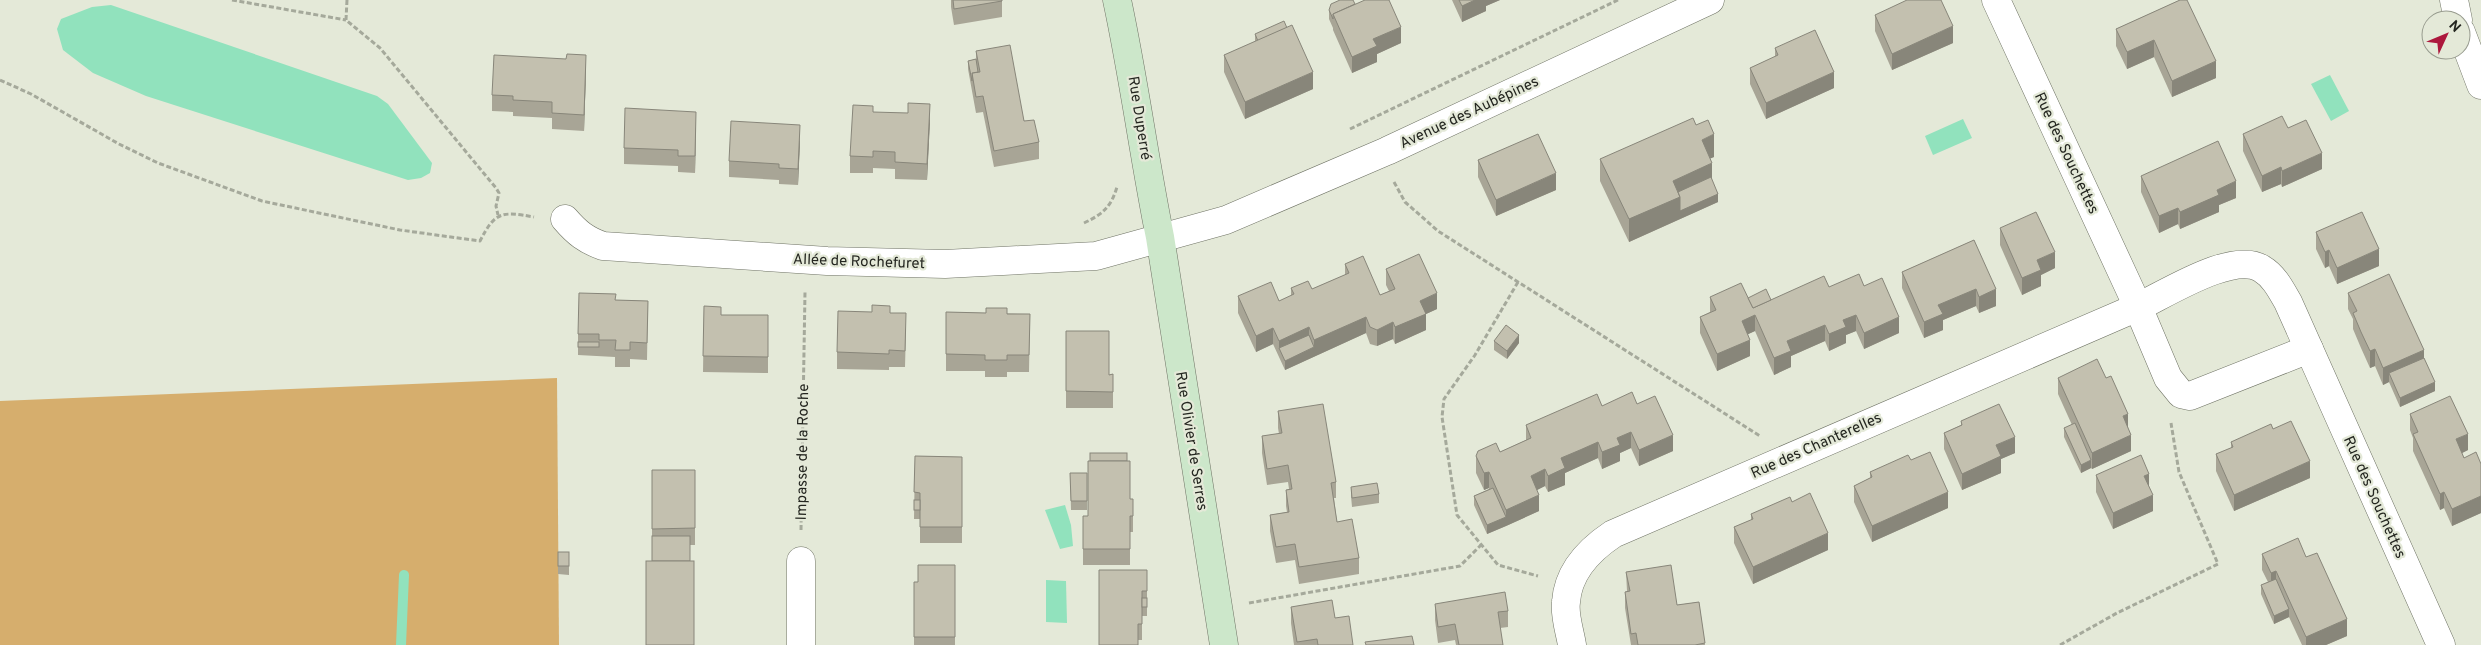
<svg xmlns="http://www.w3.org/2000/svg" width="2481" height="645" viewBox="0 0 2481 645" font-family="Overpass,sans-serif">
<rect width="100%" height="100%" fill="#e4e9d8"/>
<!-- forest -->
<path fill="#d6ae6d" d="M557 378 559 645H0V401Z"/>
<!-- water -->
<g fill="#91e2bd">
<path d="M111 5 377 96 388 104 432 163 430 173 421 178 408 180 146 96 93 73 63 50 57 29 61 19 92 7Z"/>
<path d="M2330 75 2349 111 2331 121 2311 84Z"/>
<path d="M1963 119 1972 138 1933 155 1925 136Z"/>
<path d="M1065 505 1071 525 1073 546 1060 549 1045 510Z"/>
<path d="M1046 580 1066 581 1067 623 1046 622Z"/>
</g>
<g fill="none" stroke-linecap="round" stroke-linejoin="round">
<!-- stream -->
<path stroke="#91e2bd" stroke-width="10" d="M401 645 404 575"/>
<defs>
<g id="street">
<path d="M1996 0 2138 307 2168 378 2181 394 2190 396 2309 349"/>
<path d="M2454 0 2458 20"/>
<path d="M2461 32 2481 85"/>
<path d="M565 219C577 233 586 240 603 246L827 261 945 264 1096 256 1226 220 1387 151 1710 0"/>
<path d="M801 645V561"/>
<path d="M1572 645C1570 632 1564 615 1566 602 1568 571 1589 550 1613 534L2138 307C2166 294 2234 250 2262 269 2274 276 2281 290 2288 302L2441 645"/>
</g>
<path id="secondary" d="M1117 0C1134 79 1144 158 1160 237L1224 645"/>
</defs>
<!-- street casing -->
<use href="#street" stroke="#6f7365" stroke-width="29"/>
<!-- secondary casing -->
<use href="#secondary" stroke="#6f7365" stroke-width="29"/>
<!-- path -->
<g stroke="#a5a99b" stroke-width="3" stroke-dasharray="5 2.5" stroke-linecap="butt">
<path d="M232 0 346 20"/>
<path d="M347 0 346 20 380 48 496 188 499 193 496 206 498 215"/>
<path d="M0 80 31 94 119 144 158 163 262 201 400 230 480 241C495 212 501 211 534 217"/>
<path d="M1350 129 1618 0"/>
<path d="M1394 182 1405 202 1438 231 1760 436"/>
<path d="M1084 223C1103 214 1111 207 1117 187"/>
<path d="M1518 282 1475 355 1444 399 1442 417 1457 515 1498 565 1538 576"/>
<path d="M801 530 805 292"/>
<path d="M1249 603 1460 566 1481 545"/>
<path d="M2060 645 2117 613 2218 564 2179 472 2171 423"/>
</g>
<!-- street -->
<use href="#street" stroke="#fff" stroke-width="28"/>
<!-- secondary -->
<use href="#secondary" stroke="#cce7ca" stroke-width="28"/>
</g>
<!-- wall -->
<g fill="#a8a596">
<path d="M951 0H1002V17L954 25 951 7Z"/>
<path d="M1452 0H1500L1486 6V11L1462 22Z"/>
<path d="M2180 0 2216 78 2172 97 2154 57 2127 69 2116 46V29Z"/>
<path d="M1355 4 1401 43 1377 54V62L1352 73 1333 30V28L1329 19V10Z"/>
<path d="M1875 15 1953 43 1892 70 1875 31Z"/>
<path d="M1255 34 1313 89 1245 119 1224 72V55L1255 42Z"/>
<path d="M1775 48 1834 88 1766 119 1750 84V68L1775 57Z"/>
<path d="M976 51 1039 142V159L994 167 983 112 976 113 968 69V61L976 59Z"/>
<path d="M586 71 584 131 552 129V118L513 116V112L492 111V95Z"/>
<path d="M873 112 930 120 927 180 895 179V169L873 168V173H850V156Z"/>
<path d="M1696 125 1714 157 1710 158 1712 180 1718 202 1629 242 1600 181V159Z"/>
<path d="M696 128 695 173 678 172V166L624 164V148Z"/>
<path d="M2288 128 2322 169 2282 187 2281 184 2262 192 2243 151V134Z"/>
<path d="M800 141 798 185 779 184V180L729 177V161Z"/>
<path d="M1478 160 1556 190 1496 216 1478 177Z"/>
<path d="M2141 176 2236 198 2219 205V212L2180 229 2178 224 2159 233 2141 192Z"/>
<path d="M2000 228 2055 268 2041 275V286L2022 295 2000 245Z"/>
<path d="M2316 232 2379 266 2337 284 2329 266 2325 268 2316 249Z"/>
<path d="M1974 240 1996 306 1979 313 1976 306 1943 320V330L1924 338 1902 288V272Z"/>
<path d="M1345 264 1380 295 1389 291 1386 285V269L1437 309 1426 314V330L1395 344 1393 339 1377 346 1370 344 1366 333 1285 370 1273 344 1256 352 1238 313V296L1279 301 1291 296V288L1312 289 1345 275Z"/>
<path d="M1864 286 1899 333 1864 349 1856 331 1846 335V343L1829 351 1825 341 1791 356V367L1774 375 1755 331 1748 334 1750 356 1717 371 1700 333V317L1710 312V297L1748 298 1771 300 1829 287Z"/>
<path d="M2348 293 2424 358 2435 391 2400 407 2389 382 2383 385 2375 366 2370 368 2361 348 2353 329V319L2348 309Z"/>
<path d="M616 300 648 301 647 360 630 359V367H615V357L578 355V334Z"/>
<path d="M704 306 721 315H768V373L703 372Z"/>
<path d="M946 312 1030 314 1029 372H1007V377H985V371H946Z"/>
<path d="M890 313 906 329 905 367H889V370L837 369V352Z"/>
<path d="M1066 331 1109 375 1113 374V408H1066Z"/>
<path d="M1494 341 1519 343 1507 359 1494 350Z"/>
<path d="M2058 378 2128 427 2131 451 2092 469 2091 468 2081 473 2064 437V428L2072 425 2058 394Z"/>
<path d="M1637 404 1673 451 1639 466 1631 448 1620 453V461L1602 469 1598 458 1580 466 1565 473V485L1548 492 1545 486 1537 490 1539 511 1506 526 1487 534 1474 505V496L1489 489V488L1484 490 1476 473V456L1500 452 1526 440V425L1602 406Z"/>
<path d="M1278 411 1336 482V498H1334L1337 522 1359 558V574L1299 584 1295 560 1276 563 1270 531V515L1287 512 1286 506V490L1289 489 1288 482 1267 485 1262 453V436L1279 434 1278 428Z"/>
<path d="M2410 414 2468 450 2462 453 2464 458 2481 464V513L2452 526 2444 508 2440 510 2413 451V438L2410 430Z"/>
<path d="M1961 421 2015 453 2001 459V473L1962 490 1944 449V433L1961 425Z"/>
<path d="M2273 429 2310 478 2234 511 2216 471V454L2231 448V442Z"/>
<path d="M915 456 962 457V543H920V519H914Z"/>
<path d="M1911 460 1948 508 1872 542 1854 502V486L1870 478V472Z"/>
<path d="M1090 461H1127L1130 499H1133V532H1130V565H1083V516H1088Z"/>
<path d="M652 470H695V545H690L652 561Z"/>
<path d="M1070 473H1087V510H1071Z"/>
<path d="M2096 475 2153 511 2113 529 2096 492Z"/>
<path d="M1351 487 1379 494V503L1352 507 1351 496Z"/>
<path d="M1792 502 1828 550 1753 584 1734 543V527L1751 520V514Z"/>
<path d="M558 552H569V575L558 574Z"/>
<path d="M2262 554 2306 557 2347 636 2326 645H2302L2289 617 2274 624 2261 594V585L2268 582 2262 570Z"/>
<path d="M955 565V645H914V582H918Z"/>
<path d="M1099 570 1147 591V616H1142V607V640H1138Z"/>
<path d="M1626 572 1677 605 1699 602 1705 645H1631L1625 608V592L1627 591Z"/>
<path d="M1435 604 1508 611V627L1500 628 1503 645H1456L1455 640 1438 643 1435 620Z"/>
<path d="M1291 607 1335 618 1353 645H1294L1291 623Z"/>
</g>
<!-- shaded-wall -->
<g fill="#88867a">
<path d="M1475 0H1500L1486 6V11L1462 22V6Z"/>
<path d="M1953 26V43L1892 70V54Z"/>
<path d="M1401 27V43L1377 54V62L1352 73V57L1373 39Z"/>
<path d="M2154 40V57L2127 69V52Z"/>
<path d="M586 55V71L584 131V115Z"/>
<path d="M2216 61V78L2172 97V81Z"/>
<path d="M1313 72V89L1245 119V102Z"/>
<path d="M1834 72V88L1766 119V103Z"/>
<path d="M930 104V120L927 180V164Z"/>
<path d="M696 112V128L695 173V156Z"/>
<path d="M800 125V141L798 185V169Z"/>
<path d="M1714 134V157L1702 162V140Z"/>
<path d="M2322 153V169L2282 187V171Z"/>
<path d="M1712 163V186L1718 194V202L1629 242V219L1673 181Z"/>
<path d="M2281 167V184L2262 192V176Z"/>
<path d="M1556 173V190L1496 216V200Z"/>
<path d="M2236 181V198L2219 205V212L2180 229V212L2217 190Z"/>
<path d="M2178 208V224L2159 233V216Z"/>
<path d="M2379 249V266L2337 284V268Z"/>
<path d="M2329 250V266L2325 268V252Z"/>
<path d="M2055 252V268L2041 275V286L2022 295V278L2037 260Z"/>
<path d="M1976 289V306L1943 320V330L1924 338V322L1938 305Z"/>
<path d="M1996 289V306L1979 313V297Z"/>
<path d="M1437 293V309L1426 314V330L1395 344V327L1420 301Z"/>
<path d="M1755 315V331L1742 337V321Z"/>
<path d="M1856 315V331L1846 335V343L1829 351V334L1843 320Z"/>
<path d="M1366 317V333L1285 370V361L1314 347V340Z"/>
<path d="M1899 317V333L1864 349V333Z"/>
<path d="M1393 322V339L1377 346V330Z"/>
<path d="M1825 325V341L1791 356V367L1774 375V358L1787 341Z"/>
<path d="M1309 327V344L1279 348V341Z"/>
<path d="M1273 328V344L1256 352V336Z"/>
<path d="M1519 335V343L1507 359V351Z"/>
<path d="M1750 340V356L1717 371V354Z"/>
<path d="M2375 349V366L2370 368V351Z"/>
<path d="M2424 350V366L2389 373V382L2383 385V368Z"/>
<path d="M2435 382V391L2400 407V398Z"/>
<path d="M2128 414V430L2123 416Z"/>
<path d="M1631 432V448L1620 453V461L1602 469V452L1617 438Z"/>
<path d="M2468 434V450L2456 456V439Z"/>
<path d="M1673 435V451L1639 466V450Z"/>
<path d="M2131 435V451L2092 469V453Z"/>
<path d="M2015 437V453L2001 459V473L1962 490V474L1996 445Z"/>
<path d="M1598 442V458L1565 473V485L1548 492V476L1561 458Z"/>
<path d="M2091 460V468L2081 473V465Z"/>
<path d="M2310 461V478L2234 511V495Z"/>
<path d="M1545 469V486L1531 493V476Z"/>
<path d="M1489 472V488L1484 490V473Z"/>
<path d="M2149 474V490L2144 476Z"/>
<path d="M1948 492V508L1872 542V526Z"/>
<path d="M2444 492V508L2440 510V494Z"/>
<path d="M1539 495V511L1506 526 1487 534V525L1506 517V510Z"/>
<path d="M2153 495V511L2113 529V513Z"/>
<path d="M2481 496V513L2452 526V509Z"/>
<path d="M1828 533V550L1753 584V567Z"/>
<path d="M2276 571V588L2271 590V573Z"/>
<path d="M2289 609V617L2274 624V616Z"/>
<path d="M2347 619V636L2326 645H2306V637Z"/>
</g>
<!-- building -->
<g fill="#c3c0af" stroke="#88867a">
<path d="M953 0H1002V1L954 9Z"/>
<path d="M1340 0H1353L1355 4 1333 14V19L1329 10 1331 4Z"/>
<path d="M1365 0H1389L1401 27 1373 39 1377 46 1352 57 1333 14Z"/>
<path d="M1459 0H1475L1462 6Z"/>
<path d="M1907 0H1941L1953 26 1892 54 1875 15Z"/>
<path d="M2180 0H2187L2216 61 2172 81 2154 40 2127 52 2116 29Z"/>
<path d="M1284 21 1287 28 1258 41 1255 34Z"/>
<path d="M1292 25 1313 72 1245 102 1224 55Z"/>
<path d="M1815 30 1834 72 1766 103 1750 68 1778 55 1775 48Z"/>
<path d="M1010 45 1024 121 1034 120 1039 142 994 151 983 96 976 97 972 73 980 72 976 51Z"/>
<path d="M567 54 586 55 584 115 552 113V102L513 100V96L492 95 494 55 566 59Z"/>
<path d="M976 59 978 72 972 73V81L968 61Z"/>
<path d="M908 103 930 104 927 164 895 162V152L873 151V157L850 156 853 105 873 106V112L908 113Z"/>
<path d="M625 108 696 112 695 156H678V150L624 148Z"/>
<path d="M2282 116 2288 128 2306 120 2322 153 2282 171 2281 167 2262 176 2243 134Z"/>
<path d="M1693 118 1696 125 1708 120 1714 134 1702 140 1712 163 1673 181 1680 197 1629 219 1600 159Z"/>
<path d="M731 121 800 125 798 169 779 168V164L729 161Z"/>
<path d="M1538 134 1556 173 1496 200 1478 160Z"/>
<path d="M2218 141 2236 181 2217 190 2219 195 2180 212 2178 208 2159 216 2141 176Z"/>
<path d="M1711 177 1718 194 1680 211V197L1678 192Z"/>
<path d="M2036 212 2055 252 2037 260 2041 270 2022 278 2000 228Z"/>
<path d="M2362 212 2379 249 2337 268 2329 250 2325 252 2316 232Z"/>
<path d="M1974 240 1996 289 1979 297 1976 289 1938 305 1943 314 1924 322 1902 272Z"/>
<path d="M1419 254 1437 293 1420 301 1426 314 1395 327 1393 322 1377 330 1370 327 1366 317 1314 340 1309 327 1279 341 1273 328 1256 336 1238 296 1271 282 1279 301 1294 294 1291 288 1308 281 1312 289 1349 273 1345 264 1363 256 1380 295 1395 289 1386 269Z"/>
<path d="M1859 274 1864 286 1882 278 1899 317 1864 333 1856 315 1843 320 1846 327 1829 334 1825 325 1787 341 1791 351 1774 358 1755 315 1742 321 1750 340 1717 354 1700 317 1716 310 1710 297 1741 283 1753 308 1824 276 1829 287Z"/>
<path d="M2389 274 2424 350 2383 368 2375 349 2370 351 2361 332 2353 313 2357 311 2348 293Z"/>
<path d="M1766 289 1771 300 1753 308 1748 298Z"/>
<path d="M579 293 616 294 615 300 648 301 647 343 630 342V350H615L616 340H599V334H578Z"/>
<path d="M872 305 890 306V313H906L905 351 889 350V354L837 352 838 311 872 312Z"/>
<path d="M704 306 721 307V315H768V357L703 356Z"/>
<path d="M986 308H1007V314H1030L1029 355H1007V360H985V355L946 354V312L986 313Z"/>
<path d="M1506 325 1519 335 1507 351 1494 341Z"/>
<path d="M1066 331H1109V375L1113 374V392L1066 391Z"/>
<path d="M1309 335 1314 347 1285 361 1279 348Z"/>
<rect x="578" y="342" width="21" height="5"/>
<path d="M2424 358 2435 382 2400 398 2389 373Z"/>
<path d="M2097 359 2106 378 2111 376 2128 414 2123 416 2131 435 2092 453 2058 378Z"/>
<path d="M1632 392 1637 404 1655 396 1673 435 1639 450 1631 432 1617 438 1620 445 1602 452 1598 442 1580 450 1561 458 1565 468 1548 476 1545 469 1531 476 1539 495 1506 510 1489 472 1484 473 1476 456 1478 451 1496 443 1500 452 1531 438 1526 425 1597 394 1602 406Z"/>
<path d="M2450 396 2468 434 2456 439 2464 458 2476 452 2481 464V496L2452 509 2444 492 2440 494 2413 434 2418 432 2410 414Z"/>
<path d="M1323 404 1336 482 1331 483 1337 522 1352 519 1359 558 1299 567 1295 544 1276 547 1270 515 1289 512 1286 490 1292 489 1288 465 1267 469 1262 436 1282 433 1278 411Z"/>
<path d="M1999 404 2015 437 1996 445 2001 456 1962 474 1944 433 1962 425 1961 421Z"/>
<path d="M2291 421 2310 461 2234 495 2216 454 2233 447 2231 442 2271 424 2273 429Z"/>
<path d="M2075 423 2091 460 2081 465 2064 428Z"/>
<path d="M1930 452 1948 492 1872 526 1854 486 1872 477 1870 472 1908 455 1911 460Z"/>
<rect x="1090" y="453" width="37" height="8"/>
<path d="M2141 455 2149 474 2144 476 2153 495 2113 513 2096 475Z"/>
<path d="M915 456 962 457V527H920V493L914 492Z"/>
<path d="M1088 461H1130V499H1133V516H1130V549H1083V516H1088Z"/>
<path d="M652 470H695V528L652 529Z"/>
<path d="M1070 473H1087V501H1071Z"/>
<path d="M1377 483 1379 494 1352 498 1351 487Z"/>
<path d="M1493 488 1506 517 1487 525 1474 496Z"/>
<path d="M1810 493 1828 533 1753 567 1734 527 1753 519 1751 514 1790 497 1792 502Z"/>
<rect x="914" y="500" width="6" height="10"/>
<rect x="652" y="536" width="38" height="25"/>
<path d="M2298 538 2306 557 2317 553 2347 619 2306 637 2276 571 2271 573 2262 554Z"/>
<rect x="558" y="552" width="11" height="14"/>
<rect x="646" y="561" width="48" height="84"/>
<path d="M918 565H955V637H914V582H918Z"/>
<path d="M1671 565 1677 605 1699 602 1705 643 1695 645H1638L1636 633 1631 634 1625 592 1630 591 1626 572Z"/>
<path d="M1099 570H1147V591H1142V624H1138V645H1099Z"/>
<path d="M2276 579 2289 609 2274 616 2261 585Z"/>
<path d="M1505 592 1508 611 1498 612 1503 645H1459L1455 624 1438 627 1435 604Z"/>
<rect x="1142" y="598" width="5" height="9"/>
<path d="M1332 600 1335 618 1349 616 1353 645H1318L1317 639 1297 642 1291 607Z"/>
<path d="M1412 636 1414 645H1366L1365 642Z"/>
</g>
<g text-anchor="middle" stroke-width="4.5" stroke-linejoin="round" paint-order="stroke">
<!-- street labels -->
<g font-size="15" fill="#242620" stroke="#e4e9d8">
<text transform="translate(1469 112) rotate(-25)" y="5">Avenue des Aubépines</text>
<text transform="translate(1140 118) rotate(81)" y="5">Rue Duperré</text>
<text transform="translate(2067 153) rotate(65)" y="5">Rue des Souchettes</text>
<text transform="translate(859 261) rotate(2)" y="5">Allée de Rochefuret</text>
<text transform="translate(1192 441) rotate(81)" y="5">Rue Olivier de Serres</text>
<text transform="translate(1816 445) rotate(-24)" y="5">Rue des Chanterelles</text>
<text transform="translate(802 452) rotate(-89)" y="5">Impasse de la Roche</text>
<text transform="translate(2375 497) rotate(66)" y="5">Rue des Souchettes</text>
</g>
</g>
<!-- north arrow -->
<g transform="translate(2446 35) rotate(46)"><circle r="24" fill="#e4e9d8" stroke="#979b8e"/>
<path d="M0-4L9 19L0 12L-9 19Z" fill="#ad183d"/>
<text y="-8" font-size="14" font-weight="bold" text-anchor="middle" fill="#242620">N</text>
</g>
</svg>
